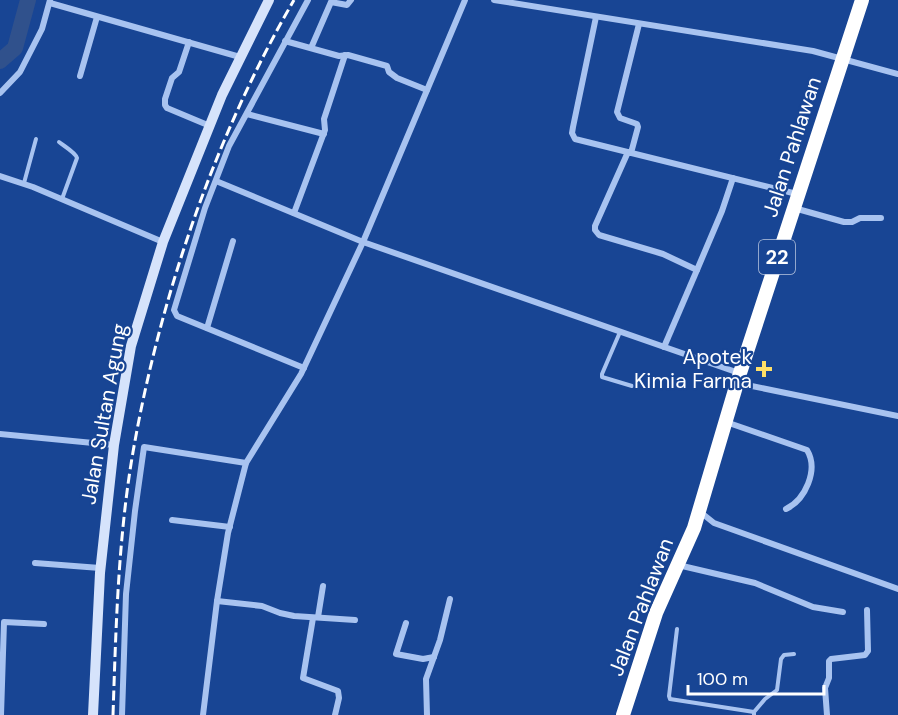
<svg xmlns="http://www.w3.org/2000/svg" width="898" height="715" viewBox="0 0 898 715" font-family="'DM Sans',sans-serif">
<rect width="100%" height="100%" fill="#184594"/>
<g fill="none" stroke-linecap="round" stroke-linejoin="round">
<!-- river -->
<path stroke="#30518c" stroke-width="16" d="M0 61 15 48 28 0"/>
<!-- lane -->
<g stroke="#a8c3f0" stroke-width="4">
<path d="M59 142C64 146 76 153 77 158L62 199"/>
<path d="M24 183 36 139"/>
<path d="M620 332 602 374V377L632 386"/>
<path d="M677 629 669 696 670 699 754 712V715"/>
<path d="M754 712 765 699 777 690 781 659 784 655 794 654"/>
</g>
<!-- street -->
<g stroke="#a8c3f0" stroke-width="6">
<path d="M494 0 813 51 898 74"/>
<path d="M50 3 240 57"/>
<path d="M596 17 573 127 572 133 575 139 797 194"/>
<path d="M285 41 339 56 348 55 387 66 389 72 397 78 427 90"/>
<path d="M189 42 179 72 172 78 165 99V105L167 108 210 126"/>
<path d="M311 48 331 2 347 5 351 0"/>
<path d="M80 76 97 17"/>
<path d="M0 93 20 72 42 29 50 0"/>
<path d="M247 114 324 134"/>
<path d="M628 152 595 226V230L599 235 663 254 697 270 722 211 733 178"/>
<path d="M631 153 638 127 637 124 620 118 617 112 639 24"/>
<path d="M0 176 33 187 163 242"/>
<path d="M216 181 363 242 739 373"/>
<path d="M794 208 844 222H852L860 218H881"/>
<path d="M294 213 325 130 324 119 345 55"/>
<path d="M207 328 233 241"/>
<path d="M664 347 697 270"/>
<path d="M304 368 177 316 174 310 205 208 229 146 308 0"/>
<path d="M737 383 898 416"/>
<path d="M726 422 807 450C819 470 805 500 786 509"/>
<path d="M0 434 114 445"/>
<path d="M699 511 714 523 898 589"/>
<path d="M172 520 230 527"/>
<path d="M35 563 100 568"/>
<path d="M678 565 755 583 813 607 843 612"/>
<path d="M217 601 262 606 280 613 294 616 355 620"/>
<path d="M318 617 323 586"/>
<path d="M313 618 303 678 338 691 339 698 335 715"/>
<path d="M406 623 396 654 423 659 434 657"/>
<path d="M1 715 4 622 44 624"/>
<path d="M122 715 126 594 135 511 144 447 246 463"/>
<path d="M203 715 217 601 228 533 246 463 301 374 363 242 465 0"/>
<path d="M427 715 426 679 440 640 450 599"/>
<path d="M827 715 825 688 829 678V661L831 659 865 655 868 651 867 610"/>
</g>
<!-- secondary -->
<path stroke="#d6e3fb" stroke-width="10" d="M93 715 100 573 114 445 131 346 163 242 222 95 269 0"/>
<!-- highway -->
<path stroke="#fff" stroke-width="14" d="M623 715 656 613 694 528 740 373 862 0"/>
<!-- rail -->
<path stroke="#fff" stroke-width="3" stroke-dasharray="10 4.5" stroke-linecap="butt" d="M113 715C116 627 118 539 133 452 160 297 215 136 294 0"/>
</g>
<!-- markers -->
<path fill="#ffdf67" stroke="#184594" stroke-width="2" d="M761 360h6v6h6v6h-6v6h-6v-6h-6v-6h6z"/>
<g text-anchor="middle" stroke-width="4.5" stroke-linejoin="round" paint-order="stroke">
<!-- shield labels -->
<rect fill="#184594" stroke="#bac7df" stroke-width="1.5" x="759" y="240" width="36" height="34" rx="4.5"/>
<g font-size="20" font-weight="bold" fill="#fff">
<text x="777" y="264">22</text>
</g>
<!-- street labels -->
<g font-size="21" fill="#fff" stroke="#184594">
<text transform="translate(792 147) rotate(-72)" y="7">Jalan Pahlawan</text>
<text transform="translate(104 414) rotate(-80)" y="7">Jalan Sultan Agung</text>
<text transform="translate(641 607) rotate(-69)" y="7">Jalan Pahlawan</text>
</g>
<!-- poi labels -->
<g font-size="21" fill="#fff" stroke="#184594" text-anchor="end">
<text x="752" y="364">Apotek<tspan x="752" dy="24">Kimia Farma</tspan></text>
</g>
</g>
<!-- scale -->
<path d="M688 685v9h136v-9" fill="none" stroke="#ffffff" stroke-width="3"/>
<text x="697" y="685" font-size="18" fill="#ffffff" stroke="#184594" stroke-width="4.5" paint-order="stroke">100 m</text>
</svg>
